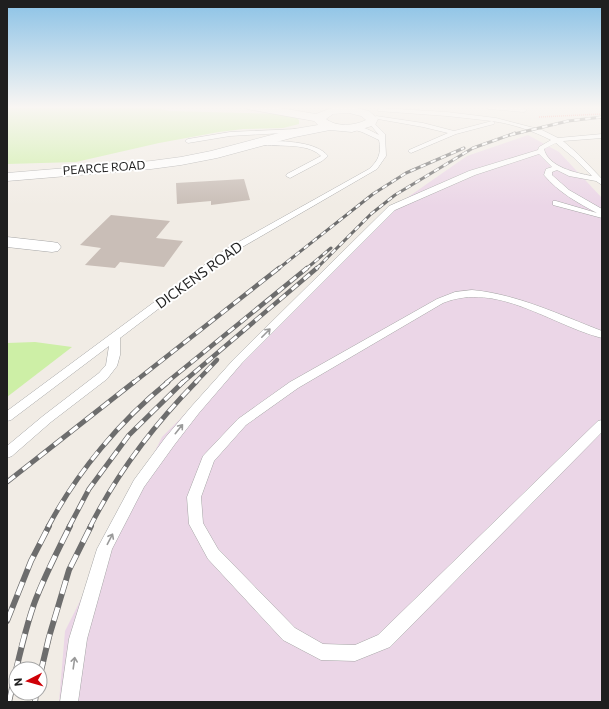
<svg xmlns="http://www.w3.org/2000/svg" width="609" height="709" viewBox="0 0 609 709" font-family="Commissioner,sans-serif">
<rect width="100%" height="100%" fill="#f1ece5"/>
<!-- industrial -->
<path fill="#ebd6e7" d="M528 135 559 152 602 198V702H59L65 631 162 437 388 211 467 156Z"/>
<!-- grass -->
<g fill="#cdefa6">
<path d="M7 107H151L170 111 282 114 295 117 299 120V124L283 128 243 129 219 132 159 143 76 162 7 164Z"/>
<path d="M35 342 72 347 7 397V343Z"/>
</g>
<!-- building -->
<g fill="#c9beb7">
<path d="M244 179 250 200 211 205V201L177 204 176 183Z"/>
<path d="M111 215 170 221 156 238 183 241 164 267 120 262 115 268 85 265 101 248 80 245Z"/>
</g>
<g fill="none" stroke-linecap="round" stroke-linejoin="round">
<defs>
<g id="service">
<path d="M486 107C498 107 517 104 527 110L524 112 489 109Z"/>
<path d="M380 108 447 112 496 118 542 130 558 138 602 134V138L563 141 578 154 602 179V185L596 181 569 176 557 170 552 172V175L569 190 602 209V218L553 205V201H556L597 213C578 203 558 192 544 175L546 169 552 167 539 154 475 175 395 210 242 363 199 413 175 444 144 487 112 549 87 639 78 702H60L69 639 97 549 134 480 165 438 191 407 234 359 389 206 469 171 538 150 539 147 551 140C533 131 513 124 492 121L495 123 494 124 456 134 411 153 408 151 409 150 448 133 423 127 378 119 375 117 376 116 423 123 454 131 492 121 447 116 378 111V109ZM556 143 573 157 592 176C576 173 548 167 544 149Z"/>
<path d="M371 120 385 134 386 156 377 169 232 253 120 338V355L117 366 107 379 51 422 12 456 7 458V446L43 416 99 373 106 365 109 346 11 420 7 421V411L226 249 369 169C378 161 382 153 379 140L362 132 348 128C356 122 371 131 379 135L368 122Z"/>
<path d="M298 129 300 130V132L230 136 188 143 185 141 188 139 230 132Z"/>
<path d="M258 141C278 141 315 140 328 156L322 161 290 178 286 176 287 174 321 156C306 141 274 148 256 144V142Z"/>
<path d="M472 290C517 294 560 315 602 331V338C551 325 497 281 443 303L298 388 246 425 214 461 201 497 203 523 218 549 295 628 323 644 355 645 378 635 598 421 602 420V432L390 647 355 661 321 660 283 640 208 559 189 524 187 497 203 456 238 419 290 382 437 299 455 292Z"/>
</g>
<g id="minor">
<path d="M246 107H274L316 114 331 108 353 107 369 111 378 119 375 125 352 132 330 130 295 137 217 158 181 165 151 169 7 181V173L151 161 181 157 211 151 294 129 318 125 314 121 252 110 248 109ZM349 113 361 116 366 120C354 126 336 127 326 119L333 114Z"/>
<path d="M7 237 52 242 58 243 61 247 58 251 52 252 7 247Z"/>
</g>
</defs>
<!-- service casing -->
<use href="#service" stroke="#a6a6a6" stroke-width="1"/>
<!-- minor casing -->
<use href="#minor" stroke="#a6a6a6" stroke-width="1"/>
<!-- path -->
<path stroke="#ff7268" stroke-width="1.5" stroke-dasharray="1 1" stroke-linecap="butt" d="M539 117 602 114"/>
<!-- service -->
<use href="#service" fill="#fff" fill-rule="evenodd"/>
<!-- minor -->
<use href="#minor" fill="#fff" fill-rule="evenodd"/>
<defs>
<g id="rail-far3">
<path d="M510 135 568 121 602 117"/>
<path d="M278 269 373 194 406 173 464 148"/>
<path d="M306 269 331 248"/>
<path d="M316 269 371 214 395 195 473 148 515 133"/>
</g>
<g id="rail-far2">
<path d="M133 383 279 268"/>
<path d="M166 383 307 268"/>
<path d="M182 383 317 268"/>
<path d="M195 383 217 360"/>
</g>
<g id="rail-far1">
<path d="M7 482 134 382"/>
<path d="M48 527C77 472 120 421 168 382"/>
<path d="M69 527 89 489 129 435 183 382"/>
<path d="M90 527C117 473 154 425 196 382"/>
</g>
<g id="rail">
<path d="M7 621 31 561 49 526"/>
<path d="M40 675 49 637 69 570 91 526"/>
<path d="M9 702C16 669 23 636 34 604 44 577 57 552 70 526"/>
<path d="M35 702 36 693"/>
</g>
</defs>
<!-- rail-far3 casing -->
<use href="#rail-far3" stroke="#6d6d6d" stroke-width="3"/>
<!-- rail-far2 casing -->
<use href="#rail-far2" stroke="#6d6d6d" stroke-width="4.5"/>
<!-- rail-far1 casing -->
<use href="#rail-far1" stroke="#6d6d6d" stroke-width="5"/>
<!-- rail casing -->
<use href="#rail" stroke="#6d6d6d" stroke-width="6"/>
<!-- rail-far3 -->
<use href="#rail-far3" stroke="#fff" stroke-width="2" stroke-dasharray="5.5" stroke-linecap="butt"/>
<!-- rail-far2 -->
<use href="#rail-far2" stroke="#fff" stroke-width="3" stroke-dasharray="8" stroke-linecap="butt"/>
<!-- rail-far1 -->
<use href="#rail-far1" stroke="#fff" stroke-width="3.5" stroke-dasharray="10" stroke-linecap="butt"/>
<!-- rail -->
<use href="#rail" stroke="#fff" stroke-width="4.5" stroke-dasharray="14" stroke-linecap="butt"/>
</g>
<!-- one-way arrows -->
<defs><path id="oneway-shaft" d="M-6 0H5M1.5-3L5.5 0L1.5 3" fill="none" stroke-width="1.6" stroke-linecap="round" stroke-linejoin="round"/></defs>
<g stroke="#9a9a9a">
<use href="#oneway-shaft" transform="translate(266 333) rotate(-45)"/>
<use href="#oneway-shaft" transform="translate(179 429) rotate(-51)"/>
<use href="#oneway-shaft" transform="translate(110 539) rotate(-63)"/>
<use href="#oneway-shaft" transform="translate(74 663) rotate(-82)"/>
</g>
<!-- sky -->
<linearGradient id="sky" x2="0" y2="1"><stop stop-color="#8bc2e6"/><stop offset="0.52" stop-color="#f9f6f3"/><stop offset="1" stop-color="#f9f6f3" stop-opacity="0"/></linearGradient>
<rect width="609" height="206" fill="url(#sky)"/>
<g text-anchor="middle" stroke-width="4" stroke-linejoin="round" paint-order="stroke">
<!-- far-street labels -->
<g font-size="12" fill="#1f1f1f" stroke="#fff">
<text transform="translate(104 168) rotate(-4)" y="4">PEARCE ROAD</text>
</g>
<!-- street labels -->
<g font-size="14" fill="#1f1f1f" stroke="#fff">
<text transform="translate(199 275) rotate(-36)" y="5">DICKENS ROAD</text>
</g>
</g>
<!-- border -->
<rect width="609" height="709" fill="none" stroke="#1f1f1f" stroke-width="16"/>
<!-- north arrow -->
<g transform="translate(28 681) rotate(264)"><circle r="19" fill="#ffffff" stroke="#a5a5a5"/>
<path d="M0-3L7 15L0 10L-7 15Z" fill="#cf0007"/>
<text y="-6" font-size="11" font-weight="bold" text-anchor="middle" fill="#1f1f1f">N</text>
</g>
</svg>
